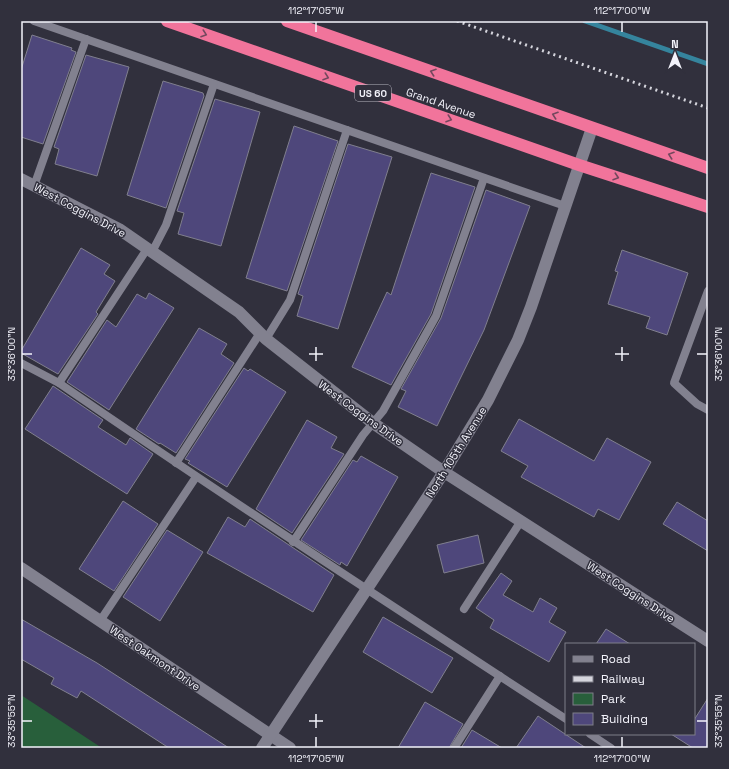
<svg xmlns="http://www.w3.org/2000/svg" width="729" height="769" viewBox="0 0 729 769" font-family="'Space Grotesk',sans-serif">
<rect width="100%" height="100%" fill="#31303d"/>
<!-- green -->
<path fill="#285f3b" d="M21 695 102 748H21Z"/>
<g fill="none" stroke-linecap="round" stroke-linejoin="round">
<!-- stream -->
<path stroke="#35849d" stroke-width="5" d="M585 21 708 64"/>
</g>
<!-- building -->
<g fill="#4e477b" stroke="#807f8e">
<path d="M32 35 72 48 71 50 76 52 43 144 21 137V70Z"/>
<path d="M86 55 129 67 97 176 55 164 59 149 54 147Z"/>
<path d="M163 81 203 93 204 96 166 208 127 195Z"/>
<path d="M215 99 260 112 221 246 178 234 184 213 177 211Z"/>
<path d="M294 126 338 141 287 291 246 278Z"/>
<path d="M348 144 392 157 338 329 297 316 303 296 298 294Z"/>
<path d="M431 173 475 187 431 314 391 385 352 367 387 292 391 295Z"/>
<path d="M486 190 530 206 484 330 437 426 398 407 406 391 401 389 441 318Z"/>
<path d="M81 248 110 265 104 274 115 281 96 312 98 314 58 374 21 353V351Z"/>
<path d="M622 250 688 273 667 335 646 328 650 317 608 304 618 272 615 271Z"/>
<path d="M149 293 174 308 109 410 67 382 107 320 116 327 137 294 146 299Z"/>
<path d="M199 328 227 344 221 354 234 363 176 453 160 443 159 444 136 429Z"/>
<path d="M244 368 248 371 250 369 286 392 227 487 188 463 190 461 185 459Z"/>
<path d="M53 386 103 420 98 427 126 445 130 438 153 454 127 494 25 429Z"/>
<path d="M519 419 594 461 607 438 651 462 619 520 598 509 594 517 521 477 528 466 501 451Z"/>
<path d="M307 420 337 437 331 448 344 454 292 533 256 509Z"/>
<path d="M361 456 398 477 347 566 341 562 340 565 301 540 353 460 357 462Z"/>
<path d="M123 501 158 524 114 591 79 569Z"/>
<path d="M677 502 708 521V551L663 524Z"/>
<path d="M228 517 245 527 250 519 334 575 313 612 207 553Z"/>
<path d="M167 530 203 552 160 621 123 597Z"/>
<path d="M478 535 484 563 444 573 437 545Z"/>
<path d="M501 573 512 581 503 595 533 612 540 598 557 608 549 622 566 632 549 662 490 628 494 620 476 608Z"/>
<path d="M383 617 453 658 432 693 363 652Z"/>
<path d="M21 619 97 663 229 748H169L81 691 77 698 51 684 54 678 21 659Z"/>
<path d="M606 629 630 644H596Z"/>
<path d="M708 698V748H693L671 734H694V720Z"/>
<path d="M425 702 463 724 449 748H398Z"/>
<path d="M538 716 586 748H516Z"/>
<path d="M472 730 502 748H461Z"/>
</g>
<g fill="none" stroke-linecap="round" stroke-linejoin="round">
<!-- lane -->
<g stroke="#82818f" stroke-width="8">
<path d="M34 21 565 206"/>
<path d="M34 186 86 39"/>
<path d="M152 252 166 225 214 84"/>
<path d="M708 291 674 383 697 404 708 410"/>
<path d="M266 339 290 300 347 130"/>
<path d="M21 363 59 383C226 498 396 609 566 719"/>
<path d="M59 383 147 249"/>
<path d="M176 463 260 333"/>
<path d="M293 542 363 435 383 411 436 316 484 178"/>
<path d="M464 609 521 521"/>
<path d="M100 621 196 477"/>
<path d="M590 734 611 748"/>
<path d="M454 748 500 676"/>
</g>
<!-- street -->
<g stroke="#82818f" stroke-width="12">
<path d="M21 179 119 229 239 312 266 339 373 423 444 472 708 641"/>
<path d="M21 568 290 748"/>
<path d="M262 748 444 472 488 400 518 340 531 307 592 128"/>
</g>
<!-- highway -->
<g stroke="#f1749b" stroke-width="12">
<path d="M167 21 579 165 708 207"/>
<path d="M287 21 708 168"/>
</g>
<!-- rail -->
<path stroke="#d5d5dd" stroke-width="3" stroke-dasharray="2 4" stroke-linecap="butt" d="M457 21 708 108"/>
</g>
<!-- one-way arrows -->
<defs><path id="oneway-chevron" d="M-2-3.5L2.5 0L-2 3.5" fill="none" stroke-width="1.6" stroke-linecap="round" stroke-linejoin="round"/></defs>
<g stroke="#74485e">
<use href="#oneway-chevron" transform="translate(204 34) rotate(19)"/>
<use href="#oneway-chevron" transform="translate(433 72) rotate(-161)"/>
<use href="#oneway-chevron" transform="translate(326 77) rotate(19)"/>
<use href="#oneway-chevron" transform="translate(555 115) rotate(-161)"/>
<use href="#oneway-chevron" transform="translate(449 119) rotate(19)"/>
<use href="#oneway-chevron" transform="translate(671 155) rotate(-161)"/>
<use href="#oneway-chevron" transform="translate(616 177) rotate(18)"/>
</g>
<!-- ticks -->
<path fill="none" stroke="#f3f3fb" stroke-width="1.5" d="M316 22V32M622 22V32M316 347V361M622 347V361M22 354H32M309 354H323M615 354H629M697 354H707M316 714V728M22 721H32M309 721H323M697 721H707M316 737V747M622 737V747"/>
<g text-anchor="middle" stroke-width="3" stroke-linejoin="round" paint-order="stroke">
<!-- shield labels -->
<rect fill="#31303d" stroke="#b9b8c2" stroke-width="1" x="355" y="85" width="36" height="16" rx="3"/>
<g font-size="10" font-weight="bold" fill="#f3f3fb">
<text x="373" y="97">US 60</text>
</g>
<!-- street labels -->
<g font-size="11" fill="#f3f3fb" stroke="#31303d">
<text transform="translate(441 103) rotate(19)" y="4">Grand Avenue</text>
<text transform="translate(80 210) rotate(28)" y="4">West Coggins Drive</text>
<text transform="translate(361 413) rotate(36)" y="4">West Coggins Drive</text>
<text transform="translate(456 452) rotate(-58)" y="4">North 105th Avenue</text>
<text transform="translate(631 592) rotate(33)" y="4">West Coggins Drive</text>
<text transform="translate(155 658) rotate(34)" y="4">West Oakmont Drive</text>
</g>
</g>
<!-- border -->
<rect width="729" height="769" fill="none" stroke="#31303d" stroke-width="44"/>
<!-- legend -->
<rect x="565" y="643" width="130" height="92" fill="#31303d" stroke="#7f7e89"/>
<rect x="573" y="656" width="20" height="6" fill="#82818f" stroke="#7f7e89"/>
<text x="601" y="663" font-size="12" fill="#f3f3fb">Road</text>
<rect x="573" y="676" width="20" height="6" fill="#d5d5dd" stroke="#7f7e89"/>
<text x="601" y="683" font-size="12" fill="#f3f3fb">Railway</text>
<rect x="573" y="693" width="20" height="12" fill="#285f3b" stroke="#7f7e89"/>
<text x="601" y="703" font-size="12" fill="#f3f3fb">Park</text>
<rect x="573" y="713" width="20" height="12" fill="#4e477b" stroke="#7f7e89"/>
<text x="601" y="723" font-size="12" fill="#f3f3fb">Building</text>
<!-- north arrow -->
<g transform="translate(675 54)" stroke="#31303d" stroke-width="3" paint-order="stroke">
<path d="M0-3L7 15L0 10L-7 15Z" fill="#f3f3fb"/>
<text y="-6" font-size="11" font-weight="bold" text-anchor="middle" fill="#f3f3fb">N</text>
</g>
<rect x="22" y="22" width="685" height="725" fill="none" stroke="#f3f3fb" stroke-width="1.5"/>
<g font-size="10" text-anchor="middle" fill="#f3f3fb">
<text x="316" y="14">112°17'05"W</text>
<text x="622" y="14">112°17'00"W</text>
<text transform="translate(11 354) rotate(-90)" y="4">33°36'00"N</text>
<text transform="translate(718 354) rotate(-90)" y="4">33°36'00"N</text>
<text transform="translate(11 721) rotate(-90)" y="4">33°35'55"N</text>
<text transform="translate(718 721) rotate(-90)" y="4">33°35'55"N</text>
<text x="316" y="762">112°17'05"W</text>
<text x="622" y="762">112°17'00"W</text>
</g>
</svg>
